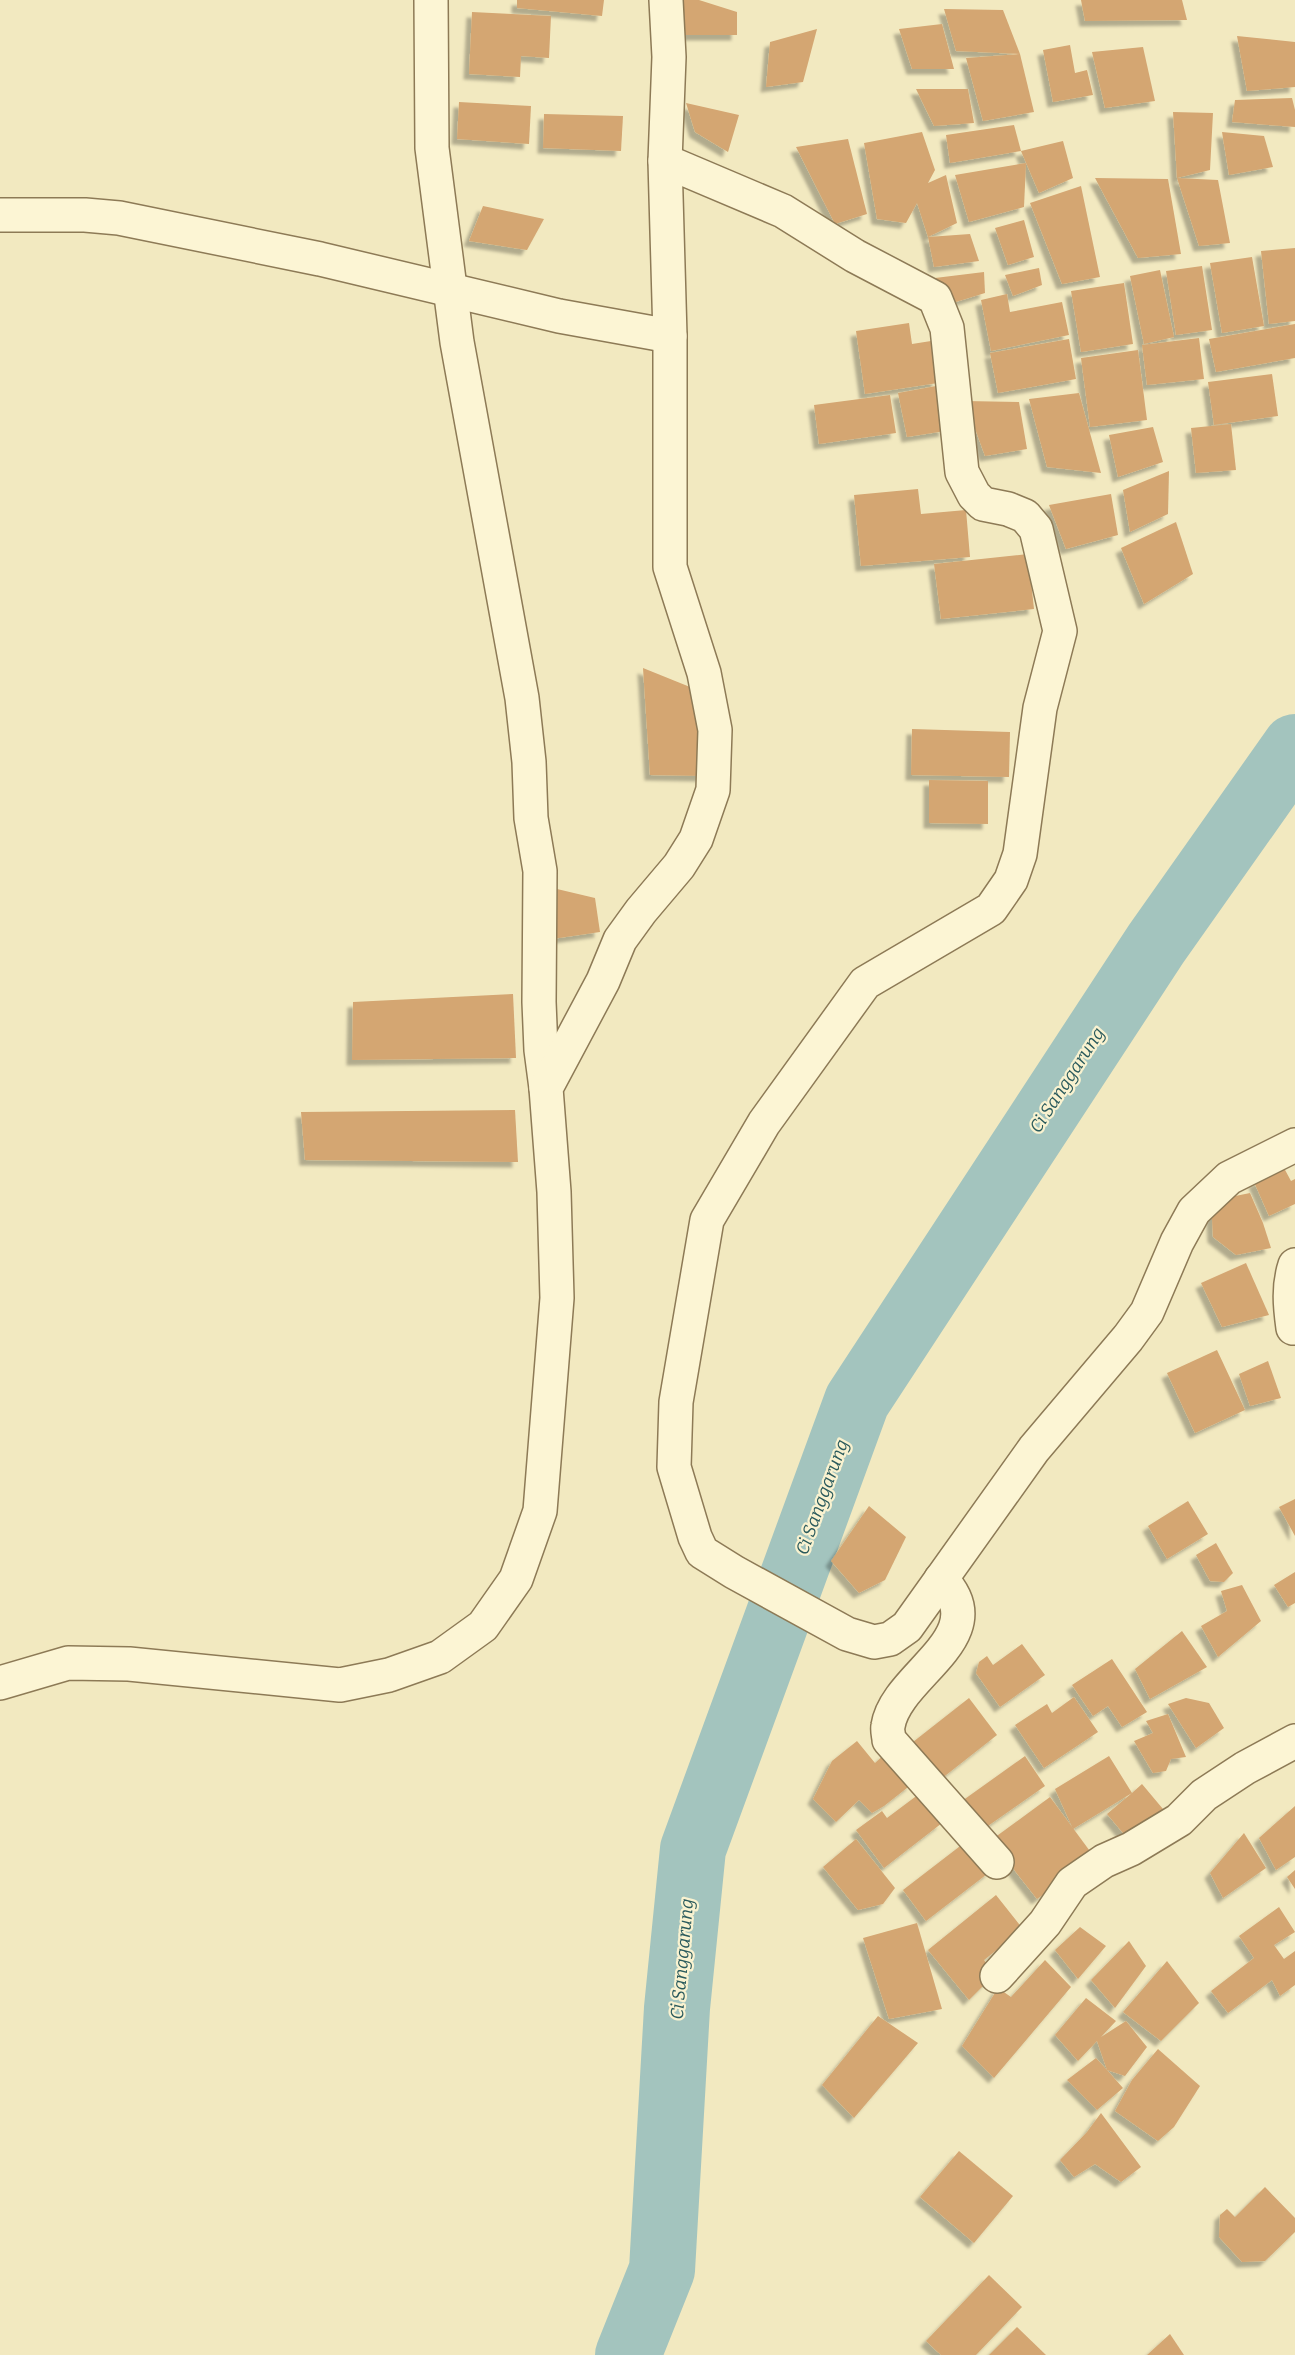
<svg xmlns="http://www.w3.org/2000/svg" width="1295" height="2355" viewBox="0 0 1295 2355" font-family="Bitter,serif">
<defs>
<filter id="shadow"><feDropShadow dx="-5.5" dy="5.5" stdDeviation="1.5" flood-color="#0004"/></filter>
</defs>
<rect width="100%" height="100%" fill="#f2e9c0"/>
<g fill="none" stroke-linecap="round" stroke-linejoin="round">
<!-- river -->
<path stroke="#a3c4be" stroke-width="66" d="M628 2355 662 2270 677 2008 693 1849 857 1401 1156 944 1295 747"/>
</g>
<!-- building -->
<g fill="#d4a672" filter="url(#shadow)">
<path d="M517 0H604L602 16 517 8Z"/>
<path d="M684 0H699L737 12V35H678Z"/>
<path d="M1081 0H1182L1187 20 1085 21Z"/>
<path d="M944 9 1003 10 1020 54 956 51Z"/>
<path d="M472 12 551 16 549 58 521 56 520 77 469 74Z"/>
<path d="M942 24 954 69H912L899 29Z"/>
<path d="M817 29 803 82 766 87 770 42Z"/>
<path d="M1237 36 1295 42V87L1247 91Z"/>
<path d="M1070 45 1075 73 1087 70 1093 95 1053 102 1043 50Z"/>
<path d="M1143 47 1155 101 1105 108 1092 52Z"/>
<path d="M1020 54 1034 112 983 121 966 58Z"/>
<path d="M916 89H968L974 123 934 126Z"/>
<path d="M1292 98 1295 110V127L1232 122 1235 100Z"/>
<path d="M459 102 531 106 529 144 457 139Z"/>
<path d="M686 103 739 115 728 152 695 132Z"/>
<path d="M1173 112 1213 113 1210 170 1177 178 1218 180 1230 243 1199 246 1177 178Z"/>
<path d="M544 114 623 116 621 151 543 148Z"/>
<path d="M1014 125 1021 151 950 163 946 135Z"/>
<path d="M922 132 935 170 928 183 946 175 957 223 928 237 970 234 979 261 934 267 928 237 917 203 906 223 877 219 864 143Z"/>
<path d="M1222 132 1264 136 1273 167 1229 175Z"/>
<path d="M848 139 867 214 835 224 796 147Z"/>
<path d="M1063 141 1073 178 1039 193 1021 151Z"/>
<path d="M1026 163 1024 207 969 222 955 175Z"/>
<path d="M1095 178 1168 179 1181 254 1138 258Z"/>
<path d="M1081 186 1100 277 1062 284 1030 203Z"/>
<path d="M483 206 544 219 527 250 469 241Z"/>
<path d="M1024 220 1034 257 1008 265 995 228Z"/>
<path d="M1295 248V321L1269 324 1261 251Z"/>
<path d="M1252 257 1264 326 1222 333 1210 263Z"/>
<path d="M1202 266 1212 330 1176 335 1166 271Z"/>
<path d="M1039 268 1042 285 1013 296 1005 275Z"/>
<path d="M1160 270 1174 337 1144 344 1130 276Z"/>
<path d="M984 272 985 293 946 305 935 278Z"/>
<path d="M1124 283 1133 344 1081 352 1071 291Z"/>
<path d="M1007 294 1010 312 1062 302 1069 335 991 351 981 300Z"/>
<path d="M909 323 912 344 931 341 938 383 865 394 856 331Z"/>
<path d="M1295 324V358L1216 372 1209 339Z"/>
<path d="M1199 338 1204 379 1147 385 1142 345Z"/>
<path d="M1069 339 1076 379 998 393 990 353Z"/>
<path d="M1138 350 1147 420 1090 427 1081 358Z"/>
<path d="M1272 374 1278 416 1214 425 1208 382Z"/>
<path d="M936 386 945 431 907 437 898 393Z"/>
<path d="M1079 393 1101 473 1047 467 1029 399Z"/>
<path d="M890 395 896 433 819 444 814 405Z"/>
<path d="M965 401 1019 402 1027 449 985 456Z"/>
<path d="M1231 424 1236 470 1196 473 1191 428Z"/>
<path d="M1153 427 1163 462 1118 477 1109 435Z"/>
<path d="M1169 471 1168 514 1130 532 1123 490Z"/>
<path d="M918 489 921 514 966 510 970 557 861 566 854 495Z"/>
<path d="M1111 494 1118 535 1066 549 1049 505Z"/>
<path d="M1176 522 1193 574 1144 604 1121 548Z"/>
<path d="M1028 554 1034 609 941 619 934 564Z"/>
<path d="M643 668 695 689 705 776 650 775Z"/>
<path d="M912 729 1010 732 1009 777 911 775Z"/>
<path d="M929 780 988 781V824L929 823Z"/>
<path d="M557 889 595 898 600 932 552 939Z"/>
<path d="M513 994 516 1058 352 1060 353 1002Z"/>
<path d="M515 1110 518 1162 305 1160 301 1112Z"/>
<path d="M1284 1168 1291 1181 1295 1179V1204L1269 1216 1254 1182Z"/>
<path d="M1250 1193 1263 1223 1271 1248 1236 1255 1213 1237 1211 1201Z"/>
<path d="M1246 1263 1269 1315 1222 1327 1201 1283Z"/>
<path d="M1217 1350 1245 1410 1195 1433 1167 1373Z"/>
<path d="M1268 1361 1281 1398 1250 1406 1239 1374Z"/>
<path d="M1295 1499V1536L1279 1507Z"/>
<path d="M1188 1501 1208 1534 1167 1559 1148 1526Z"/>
<path d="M869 1506 906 1537 885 1580 859 1593 831 1561Z"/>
<path d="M1216 1543 1233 1573 1224 1582 1210 1581 1196 1555Z"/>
<path d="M1295 1572V1603L1288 1607 1274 1585Z"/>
<path d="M1242 1585 1261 1621 1218 1657 1201 1626 1227 1611 1221 1591Z"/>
<path d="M1182 1631 1207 1667 1150 1699 1135 1669Z"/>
<path d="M1022 1644 1045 1675 1000 1707 976 1673 979 1662 987 1656 993 1665Z"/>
<path d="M1112 1659 1147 1712 1122 1727 1108 1706 1093 1716 1072 1685Z"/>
<path d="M1074 1697 1098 1732 1044 1768 1015 1725 1047 1704 1052 1713Z"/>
<path d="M969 1698 997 1735 941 1779 913 1742Z"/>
<path d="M1186 1698 1209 1703 1224 1728 1196 1748 1168 1704Z"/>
<path d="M1168 1714 1186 1757 1171 1759 1166 1771 1153 1773 1134 1741 1153 1733 1146 1721Z"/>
<path d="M857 1741 875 1763 886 1753 912 1784 884 1806 872 1813 859 1800 836 1822 813 1799 832 1761Z"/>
<path d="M1025 1756 1045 1786 975 1835 955 1806Z"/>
<path d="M1109 1756 1132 1793 1142 1784 1168 1815 1134 1846 1107 1814 1132 1793 1073 1829 1055 1789Z"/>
<path d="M919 1794 942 1823 884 1868 856 1830 882 1811 887 1818Z"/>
<path d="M1050 1797 1095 1858 1037 1899 1015 1871 994 1838Z"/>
<path d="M1295 1806V1857L1276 1870 1259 1838Z"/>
<path d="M1244 1833 1266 1868 1223 1898 1210 1873Z"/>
<path d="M856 1839 895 1888 883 1904 858 1910 823 1867Z"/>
<path d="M968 1840 991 1871 926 1921 903 1890Z"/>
<path d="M1295 1870V1889L1287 1877Z"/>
<path d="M996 1895 1023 1929 984 1960 994 1975 969 2000 928 1950Z"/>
<path d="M1279 1907 1295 1932 1274 1945 1284 1959 1295 1951V1985L1280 1996 1272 1980 1228 2013 1211 1991 1254 1958 1239 1936Z"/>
<path d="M917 1923 942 2009 889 2019 863 1938Z"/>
<path d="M1080 1927 1106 1946 1078 1979 1055 1950Z"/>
<path d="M1129 1941 1146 1966 1115 2008 1091 1980Z"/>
<path d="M1045 1960 1071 1987 994 2078 962 2046 998 1988 1011 1997Z"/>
<path d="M1167 1961 1199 2003 1161 2041 1123 2012Z"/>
<path d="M1086 1998 1116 2021 1101 2037 1126 2021 1147 2047 1125 2076 1107 2070 1123 2088 1097 2110 1067 2080 1096 2058 1107 2070 1097 2041 1078 2061 1055 2035Z"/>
<path d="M878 2016 918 2043 854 2118 822 2085Z"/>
<path d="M1158 2049 1200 2086 1174 2127 1158 2141 1115 2111 1132 2080Z"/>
<path d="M1101 2113 1141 2167 1121 2182 1095 2164 1074 2177 1060 2160 1087 2132Z"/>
<path d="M959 2151 1013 2196 974 2243 920 2197Z"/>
<path d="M1265 2187 1295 2218V2232L1265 2261 1242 2262 1219 2237 1220 2215 1227 2209 1235 2217Z"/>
<path d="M989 2275 1022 2307 976 2355H941L926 2341Z"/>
<path d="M1017 2327 1046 2355H989Z"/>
<path d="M1170 2334 1184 2355H1147Z"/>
</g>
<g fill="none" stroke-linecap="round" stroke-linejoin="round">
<defs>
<g id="street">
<path d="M431 0 432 148 457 342 522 698 529 762 531 818 540 871 539 1002 541 1050 546 1088"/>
<path d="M665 161 783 211 855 256 935 298 947 328 962 472 974 495 983 504 1008 509 1025 516 1036 529 1060 631 1040 708 1020 854 1011 880 991 909 865 983 764 1123 707 1220 676 1402 674 1467 695 1537 702 1552 734 1572 847 1634 874 1642 890 1639 907 1627 1034 1449 1128 1338 1147 1312 1177 1242 1194 1211 1229 1178 1295 1145"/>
<path d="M0 215H85L119 218 320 259 559 316 670 336"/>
<path d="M1293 1328C1290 1306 1288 1286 1295 1265"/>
<path d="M941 1579C997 1637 896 1674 888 1726 887 1731 889 1736 889 1740L997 1862"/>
<path d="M0 1683 68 1663 129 1664 340 1685 389 1675 440 1657 483 1626 516 1579 540 1511 557 1298 554 1192 546 1088 603 981 620 940 641 911 679 866 696 839 713 790 715 730 704 673 670 567V336L665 161 669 57 666 0"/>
<path d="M997 1976 1045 1923 1072 1883 1104 1861 1131 1849 1179 1820 1204 1795 1245 1768 1295 1741"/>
</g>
</defs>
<!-- street casing -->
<use href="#street" stroke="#8d7a56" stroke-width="36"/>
<!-- street -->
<use href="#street" stroke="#fcf5d4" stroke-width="33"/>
</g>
<g text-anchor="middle" stroke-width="4.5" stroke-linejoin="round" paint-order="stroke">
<!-- water labels -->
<g font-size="18" font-style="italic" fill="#2a5a5c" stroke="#f9f2d0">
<text transform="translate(1067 1080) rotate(-57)" y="6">Ci Sanggarung</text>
<text transform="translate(822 1497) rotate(-70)" y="6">Ci Sanggarung</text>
<text transform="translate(682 1959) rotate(-85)" y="6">Ci Sanggarung</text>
</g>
</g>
</svg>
